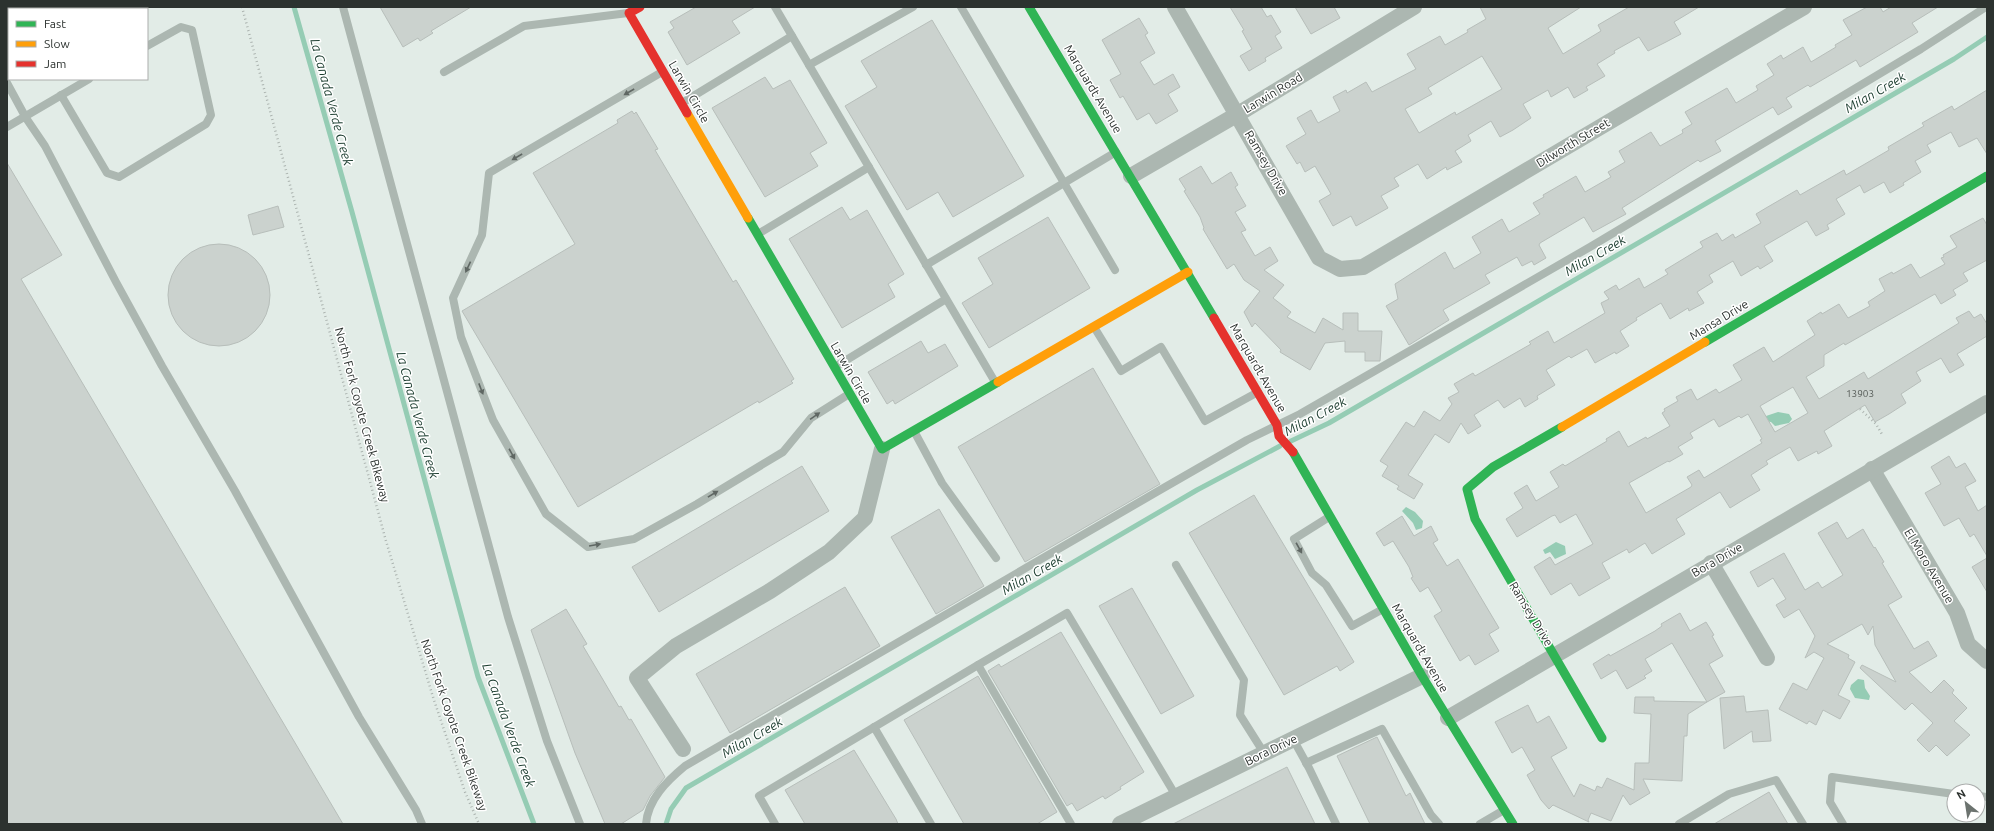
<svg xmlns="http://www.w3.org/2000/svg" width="1994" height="831" viewBox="0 0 1994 831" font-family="Ubuntu,sans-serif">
<rect width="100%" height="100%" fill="#e2ece7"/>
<!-- water -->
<g fill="#95ccb4">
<path d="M1778 412 1789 414 1792 419 1789 423 1775 426 1771 422 1764 421 1766 416Z"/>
<path d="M1406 507 1415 512 1423 521 1422 528 1416 530 1413 523 1402 511Z"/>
<path d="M1556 542 1565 546 1566 554 1555 559 1550 552 1545 554 1543 550Z"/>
<path d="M1858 679 1864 680 1865 688 1870 696 1869 700 1855 698 1850 689 1851 685Z"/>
</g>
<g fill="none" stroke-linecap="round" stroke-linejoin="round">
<!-- stream -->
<g stroke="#95ccb4" stroke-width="5">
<path d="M294 7 352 212 478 677 534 824"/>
<path d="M1291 441 1329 423 1954 59 1987 37"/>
<path d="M666 824 671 809 686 788 1197 490 1280 446"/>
</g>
</g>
<!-- building -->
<g fill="#cbd2ce" stroke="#b7beba" fill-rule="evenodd">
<path d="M380 7H471L431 31 433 33 420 41 418 38 403 47Z"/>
<path d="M696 7H755L732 21 740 33 687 65 668 32 674 28 670 22Z"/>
<path d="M1230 7H1261L1267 17 1271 15 1281 32 1275 36 1282 48 1265 58 1266 61 1249 71 1240 56 1252 49 1242 31 1244 30Z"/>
<path d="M1295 7H1334L1340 18 1311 34Z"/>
<path d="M1480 7H1581L1548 28 1563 54 1601 31 1598 25 1629 7H1699L1674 22 1681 34 1666 42 1648 51 1639 37 1614 51 1615 53 1597 64 1605 76 1586 87 1588 90 1574 98 1568 87 1551 97 1548 90 1523 104 1531 118 1513 130 1500 137 1491 121 1468 135 1471 141 1455 151 1462 162 1447 170 1446 167 1427 179 1418 164 1394 178 1399 186 1381 196 1388 208 1356 226 1351 216 1333 226 1319 201 1331 194 1315 166 1305 172 1300 162 1297 164 1286 146 1306 134 1297 118 1311 110 1318 123 1340 111 1333 97 1346 90 1347 93 1366 82 1372 92 1416 69 1407 54 1440 36 1445 45 1468 32 1467 30 1486 19ZM1482 56 1502 89 1456 115 1455 112 1419 133 1405 109 1432 94 1428 88Z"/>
<path d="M1867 7H1880L1883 12 1891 7H1938L1912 23 1918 32 1860 67 1856 60 1810 87 1808 85 1786 98 1792 107 1778 115 1773 107 1715 141 1721 151 1700 162 1698 160 1622 208 1626 214 1593 232 1584 217 1540 243 1539 245 1546 258 1534 265 1532 261 1522 266 1517 257 1485 275 1490 283 1443 310 1449 320 1409 345 1386 306 1398 299 1395 284 1445 252 1454 269 1481 253 1472 237 1502 219 1509 232 1540 214 1533 203 1544 197 1543 195 1576 176 1585 192 1611 177 1608 172 1625 162 1619 151 1651 132 1660 146 1683 133 1682 130 1692 124 1685 112 1727 88 1736 103 1758 90 1756 86 1774 75 1767 64 1781 55 1783 59 1803 47 1811 62 1836 47 1835 45 1852 35 1843 20Z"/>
<path d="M1139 18 1148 33 1145 35 1155 53 1140 62 1154 85 1173 74 1180 87 1168 94 1178 111 1156 124 1149 113 1137 120 1123 96 1120 98 1110 80 1121 74 1102 40Z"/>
<path d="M932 20 1024 176 953 217 938 192 907 210 845 106 877 87 861 61Z"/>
<path d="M765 77 773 89 790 80 827 143 810 153 818 166 765 197 712 108Z"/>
<path d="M1987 90V154L1977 138 1959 147 1951 132 1927 145 1931 152 1915 161 1921 172 1903 183 1904 185 1890 193 1884 182 1864 193 1860 185 1836 199 1845 214 1827 225 1829 229 1816 236 1807 221 1764 246 1773 261 1760 269 1758 266 1741 276 1733 261 1709 275 1713 282 1697 292 1704 303 1689 311 1688 308 1670 319 1661 303 1636 318 1637 320 1620 331 1629 346 1616 354 1615 352 1595 363 1587 349 1571 358 1569 356 1546 370 1555 385 1537 396 1538 399 1525 407 1520 398 1504 408 1498 400 1474 415 1481 426 1468 434 1461 423 1449 443 1435 434 1408 475 1423 484 1414 499 1397 489 1399 486 1382 476 1388 466 1380 461 1406 422 1414 427 1424 411 1440 421 1452 404 1448 398 1459 392 1454 384 1473 373 1475 376 1531 344 1529 342 1548 331 1554 343 1605 313 1601 303 1609 299 1604 292 1616 285 1619 290 1639 278 1644 288 1668 274 1665 270 1703 247 1700 242 1717 233 1722 241 1733 234 1735 238 1761 223 1756 214 1766 208 1797 190 1800 195 1844 170 1846 175 1889 150 1888 147 1924 126 1922 123 1952 106 1954 110Z"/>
<path d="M632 111 634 114 636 112 658 149 655 150 733 282 736 280 794 379 791 381 793 383 759 403 758 401 578 507 462 311 575 244 533 173 618 123 617 120Z"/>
<path d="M7 163 62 255 21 279 343 824H7Z"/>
<path d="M1201 166 1212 184 1231 172 1238 185 1235 187 1246 206 1235 212 1246 230 1241 232 1255 256 1270 247 1278 261 1264 270 1284 285 1273 298 1291 312 1287 317 1315 333 1323 318 1343 330V313H1358V331H1382L1380 361H1365V352H1345V341L1325 343 1310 370 1280 352 1281 350 1255 323 1252 327 1244 312 1260 291 1244 280 1234 264 1227 269 1203 229 1204 228 1200 217 1184 191 1186 190 1179 179Z"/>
<path d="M278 206 284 227 253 235 248 215Z"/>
<path d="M842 207 850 220 867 210 904 274 888 284 895 297 842 328 789 239Z"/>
<path d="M1048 217 1090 288 989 348 962 303 993 284 978 258Z"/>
<path d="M1983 218 1987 225V260L1963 273 1968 281 1953 290 1956 295 1941 304 1935 294 1845 345 1844 343 1824 355V366L1806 377 1819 399 1864 372 1868 379 1959 323 1956 318 1969 311 1974 318 1981 314 1987 324V336L1957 354 1964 365 1950 373 1941 358 1916 372 1921 381 1901 394 1906 403 1889 414 1875 422 1865 405 1824 431 1832 446 1818 454 1817 451 1798 461 1790 447 1766 461 1768 464 1751 475 1760 490 1743 500 1730 508 1720 492 1676 519 1685 534 1665 546 1652 554 1645 543 1629 553 1627 549 1602 563 1610 578 1579 596 1571 583 1551 595 1534 567 1550 557 1555 565 1593 544 1576 514 1560 523 1555 515 1552 516 1517 537 1506 519 1523 508 1514 493 1527 485 1536 501 1559 487 1550 472 1563 464 1565 466 1607 441 1606 439 1619 431 1628 447 1646 437 1647 439 1670 426 1662 413 1665 411 1664 409 1678 401 1676 397 1691 389 1697 400 1716 389 1719 393 1742 380 1733 365 1764 347 1773 362 1815 335 1807 321 1821 312 1822 314 1839 304 1848 318 1870 306 1868 302 1885 291 1879 279 1892 272 1893 274 1911 264 1920 278 1945 264 1941 258 1944 257 1943 255 1957 247 1950 236ZM1793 387 1808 413 1775 432 1760 406ZM1748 414 1762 439 1760 440 1762 443 1704 478 1699 470 1687 477 1692 485 1691 487 1646 513 1629 483 1668 461 1669 462 1683 454 1678 447 1693 438 1690 433 1714 419 1719 427 1739 416 1741 418Z"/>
<circle cx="219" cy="295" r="51"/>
<path d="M921 341 928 353 945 344 958 366 895 404 893 400 887 404 868 372Z"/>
<path d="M1093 368 1160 484 1025 562 958 447Z"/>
<path d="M1949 456 1956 468 1965 463 1976 481 1965 487 1978 511 1987 505V556L1974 534 1970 537 1959 518 1944 526 1925 493 1941 484 1931 467Z"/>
<path d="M802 466 829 511 659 612 632 567Z"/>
<path d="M1254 495 1354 662 1340 671 1337 666 1284 695 1189 533Z"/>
<path d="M939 509 984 586 936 614 891 537Z"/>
<path d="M1402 516 1414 536 1431 526 1438 540 1433 543 1447 566 1458 559 1499 628 1489 634 1499 651 1475 665 1469 655 1460 661 1434 616 1442 611 1428 587 1420 592 1411 578 1413 577 1409 567 1393 541 1384 546 1376 533Z"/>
<path d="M1837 522 1847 539 1863 529 1874 548 1875 547 1884 562 1882 563 1902 597 1888 605 1914 649 1928 641 1937 656 1909 672 1931 693 1944 680 1954 690 1952 693 1967 708 1954 721 1970 735 1947 756 1936 745 1929 752 1917 740 1933 723 1912 703 1905 710 1860 668 1862 665 1896 682 1875 645 1873 626 1868 635 1862 624 1827 644 1849 655 1848 658 1855 662 1838 695 1850 701 1840 719 1823 710 1816 725 1809 721 1807 724 1779 709 1793 683 1807 690 1824 658 1814 652 1805 658 1815 636 1799 609 1784 618 1776 605 1786 599 1773 578 1758 587 1750 572 1784 553 1805 590 1818 582 1822 588 1843 575 1818 533Z"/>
<path d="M1987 558V592L1972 567Z"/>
<path d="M845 587 880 646 730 733 696 674Z"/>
<path d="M1132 588 1194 696 1161 714 1099 606Z"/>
<path d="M566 609 587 644 583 646 602 678 619 707 621 706 629 720 631 719 665 777 650 796 643 810 621 824H605L575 753 531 630Z"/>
<path d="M1680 613 1690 631 1706 622 1714 635 1712 636 1723 656 1709 664 1725 692 1707 702 1672 643 1645 659 1652 671 1644 676 1646 678 1627 689 1616 670 1601 679 1593 664 1609 654 1610 656 1655 631 1662 626 1661 624Z"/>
<path d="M1061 632 1144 772 1120 787 1121 789 1105 799 1103 796 1077 811 1072 803 1067 806 988 671 999 664 1001 667Z"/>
<path d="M978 676 1057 812 1037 824H964L904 720Z"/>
<path d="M1744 696 1746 712 1768 710 1771 741 1753 742 1752 731 1724 749 1720 698Z"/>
<path d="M1635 697H1654V701L1707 702 1688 714 1687 736H1684L1682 781 1643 779 1650 793 1630 805 1623 795 1611 821 1591 813 1588 820 1589 822 1553 805 1549 809 1541 800 1527 775 1535 770 1522 747 1512 753 1495 722 1528 705 1537 723 1549 716 1567 748 1551 757 1574 797 1580 784 1595 791 1597 786 1602 788 1607 778 1634 790 1635 763H1649L1651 714 1634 713Z"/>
<path d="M1377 737 1406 796 1410 793 1425 824H1370L1337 756Z"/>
<path d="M854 750 896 819 898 824H805L785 790Z"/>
<path d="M1287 767 1315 824H1173Z"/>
<path d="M1769 792 1788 824H1714Z"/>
</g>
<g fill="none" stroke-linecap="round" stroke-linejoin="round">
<!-- path -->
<g stroke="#acb4b0" stroke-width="2.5" stroke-dasharray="1 3" stroke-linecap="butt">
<path d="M242 7 386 541 433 697 465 792 479 824"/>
<path d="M1860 409 1876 424 1883 436"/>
</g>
<!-- lane -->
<g stroke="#acb7b1" stroke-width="8">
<path d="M343 7 508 617 547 741 580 824"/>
<path d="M775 7 995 382"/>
<path d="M961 7 1115 270"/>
<path d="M809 65 913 7"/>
<path d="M444 72 524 26 628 13"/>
<path d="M662 72 489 173 482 235 453 298 461 337 493 420 546 514 588 547 634 539 697 504 783 452 811 418 849 394"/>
<path d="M7 83 26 118 45 146 116 282 162 366 235 491 359 717 416 810 422 824"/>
<path d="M61 95 107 173 119 177 206 124 211 115 192 30 181 27 147 46"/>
<path d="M682 103 792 36"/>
<path d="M7 127 89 79"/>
<path d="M758 234 869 167"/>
<path d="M926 265 1116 152"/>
<path d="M1094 327 1121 371 1161 347 1205 421 1258 392"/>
<path d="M835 367 946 299"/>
<path d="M914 431 942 483 996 558"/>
<path d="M1329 517 1294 539 1312 573 1326 585 1352 626 1383 609"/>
<path d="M1176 565 1244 680 1240 715 1264 753"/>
<path d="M978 665 1071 824"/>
<path d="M874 727 931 824"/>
<path d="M1293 739 1309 768 1336 824"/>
<path d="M1306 763 1382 729 1431 815 1439 824"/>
<path d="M1978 796 1987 797"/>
<path d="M646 824C648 799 667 781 685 766L1160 490 1247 440 1300 414 1590 247 1921 49 1986 7"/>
<path d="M775 824 759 796 978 665 1067 613 1176 796"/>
<path d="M1480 824 1504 810"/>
<path d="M1679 824 1729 794 1776 780 1803 824"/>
<path d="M1843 824 1830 802 1832 777 1954 794"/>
</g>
<!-- street -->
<g stroke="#acb7b1" stroke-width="16">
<path d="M1175 7 1319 258 1340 269 1363 267 1804 7"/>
<path d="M1131 176 1238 114 1414 7"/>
<path d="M1872 469 1957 613 1968 644 1987 661"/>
<path d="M1711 563 1767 658"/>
<path d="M1448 718 1987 403"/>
<path d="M683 749 637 678 676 646 770 591 829 552 865 518 882 449"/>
<path d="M1120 824 1422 676"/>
</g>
<!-- fast -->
<g stroke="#30b455" stroke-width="9">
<path d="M1029 7 1214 318"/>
<path d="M86 9 89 7"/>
<path d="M7 55 9 54"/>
<path d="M748 218 882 449 998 382"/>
<path d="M1705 342 1987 176"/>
<path d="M1562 427 1493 467 1467 489 1475 519 1602 738"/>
<path d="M1293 452 1422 676 1513 824"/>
</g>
<!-- slow -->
<g stroke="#ff9f0a" stroke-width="9">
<path d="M687 113 748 218"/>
<path d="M998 382 1188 272"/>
<path d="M1562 427 1705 342"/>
</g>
<!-- jam -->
<g stroke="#e5322d" stroke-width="9">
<path d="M640 7 629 13 687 113"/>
<path d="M1214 318 1277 425 1279 436 1293 452"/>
</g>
</g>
<!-- one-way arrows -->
<defs><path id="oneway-solid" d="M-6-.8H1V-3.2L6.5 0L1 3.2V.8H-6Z"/></defs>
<g fill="#5f6763">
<use href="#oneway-solid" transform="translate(629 92) rotate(150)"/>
<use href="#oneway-solid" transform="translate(517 157) rotate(150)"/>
<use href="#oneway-solid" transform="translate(468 267) rotate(115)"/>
<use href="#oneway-solid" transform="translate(481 389) rotate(69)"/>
<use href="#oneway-solid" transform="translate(815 416) rotate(-35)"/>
<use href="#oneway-solid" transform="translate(512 454) rotate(61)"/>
<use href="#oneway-solid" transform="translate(713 494) rotate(-31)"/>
<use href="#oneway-solid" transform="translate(595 545) rotate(-10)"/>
<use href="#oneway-solid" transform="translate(1299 548) rotate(61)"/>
</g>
<g text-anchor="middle" stroke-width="3" stroke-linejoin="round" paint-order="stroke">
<!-- number labels -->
<g font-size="10" fill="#565c58">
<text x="1860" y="397">13903</text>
</g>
<!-- street labels -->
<g font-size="12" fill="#2c322f" stroke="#fff">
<text transform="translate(1093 89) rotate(59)" y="4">Marquardt Avenue</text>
<text transform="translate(689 92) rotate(60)" y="4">Larwin Circle</text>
<text transform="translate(1273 93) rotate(-31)" y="4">Larwin Road</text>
<text transform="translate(1573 143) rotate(-31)" y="4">Dilworth Street</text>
<text transform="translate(1266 163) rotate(60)" y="4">Ramsey Drive</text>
<text transform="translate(1719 320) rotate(-31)" y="4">Mansa Drive</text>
<text transform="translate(1258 368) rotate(60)" y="4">Marquardt Avenue</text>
<text transform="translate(851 373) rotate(60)" y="4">Larwin Circle</text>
<text transform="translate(362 415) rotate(75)" y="4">North Fork Coyote Creek Bikeway</text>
<text transform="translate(1717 560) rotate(-30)" y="4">Bora Drive</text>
<text transform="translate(1929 566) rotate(59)" y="4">El Moro Avenue</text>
<text transform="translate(1531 614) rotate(59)" y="4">Ramsey Drive</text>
<text transform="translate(1420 648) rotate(60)" y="4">Marquardt Avenue</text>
<text transform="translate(454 725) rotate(71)" y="4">North Fork Coyote Creek Bikeway</text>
<text transform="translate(1271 750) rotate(-26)" y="4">Bora Drive</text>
</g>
<!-- water labels -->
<g font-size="13" font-style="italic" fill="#1b3d2f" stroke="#fff">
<text transform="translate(1875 92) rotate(-30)" y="5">Milan Creek</text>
<text transform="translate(332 102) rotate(75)" y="5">La Canada Verde Creek</text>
<text transform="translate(1595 255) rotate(-30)" y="5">Milan Creek</text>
<text transform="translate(418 415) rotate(75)" y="5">La Canada Verde Creek</text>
<text transform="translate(1315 416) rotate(-28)" y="5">Milan Creek</text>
<text transform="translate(1032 574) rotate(-30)" y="5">Milan Creek</text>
<text transform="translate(509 725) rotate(70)" y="5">La Canada Verde Creek</text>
<text transform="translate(752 737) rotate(-30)" y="5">Milan Creek</text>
</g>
</g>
<!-- border -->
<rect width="1994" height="831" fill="none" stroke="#2c322f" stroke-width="16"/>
<!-- legend -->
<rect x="8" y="8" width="140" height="72" fill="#ffffff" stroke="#abadac"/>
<rect x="16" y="21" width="20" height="6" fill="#30b455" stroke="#abadac"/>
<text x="44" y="28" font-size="12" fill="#2c322f">Fast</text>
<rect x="16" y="41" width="20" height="6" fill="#ff9f0a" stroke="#abadac"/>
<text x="44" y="48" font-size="12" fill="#2c322f">Slow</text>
<rect x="16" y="61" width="20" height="6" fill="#e5322d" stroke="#abadac"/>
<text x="44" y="68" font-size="12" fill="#2c322f">Jam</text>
<!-- north arrow -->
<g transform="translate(1966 803) rotate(330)"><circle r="19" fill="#ffffff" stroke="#abadac"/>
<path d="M0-3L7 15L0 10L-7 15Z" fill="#6c736f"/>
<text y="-6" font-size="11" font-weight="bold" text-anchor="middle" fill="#2c322f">N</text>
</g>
</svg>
